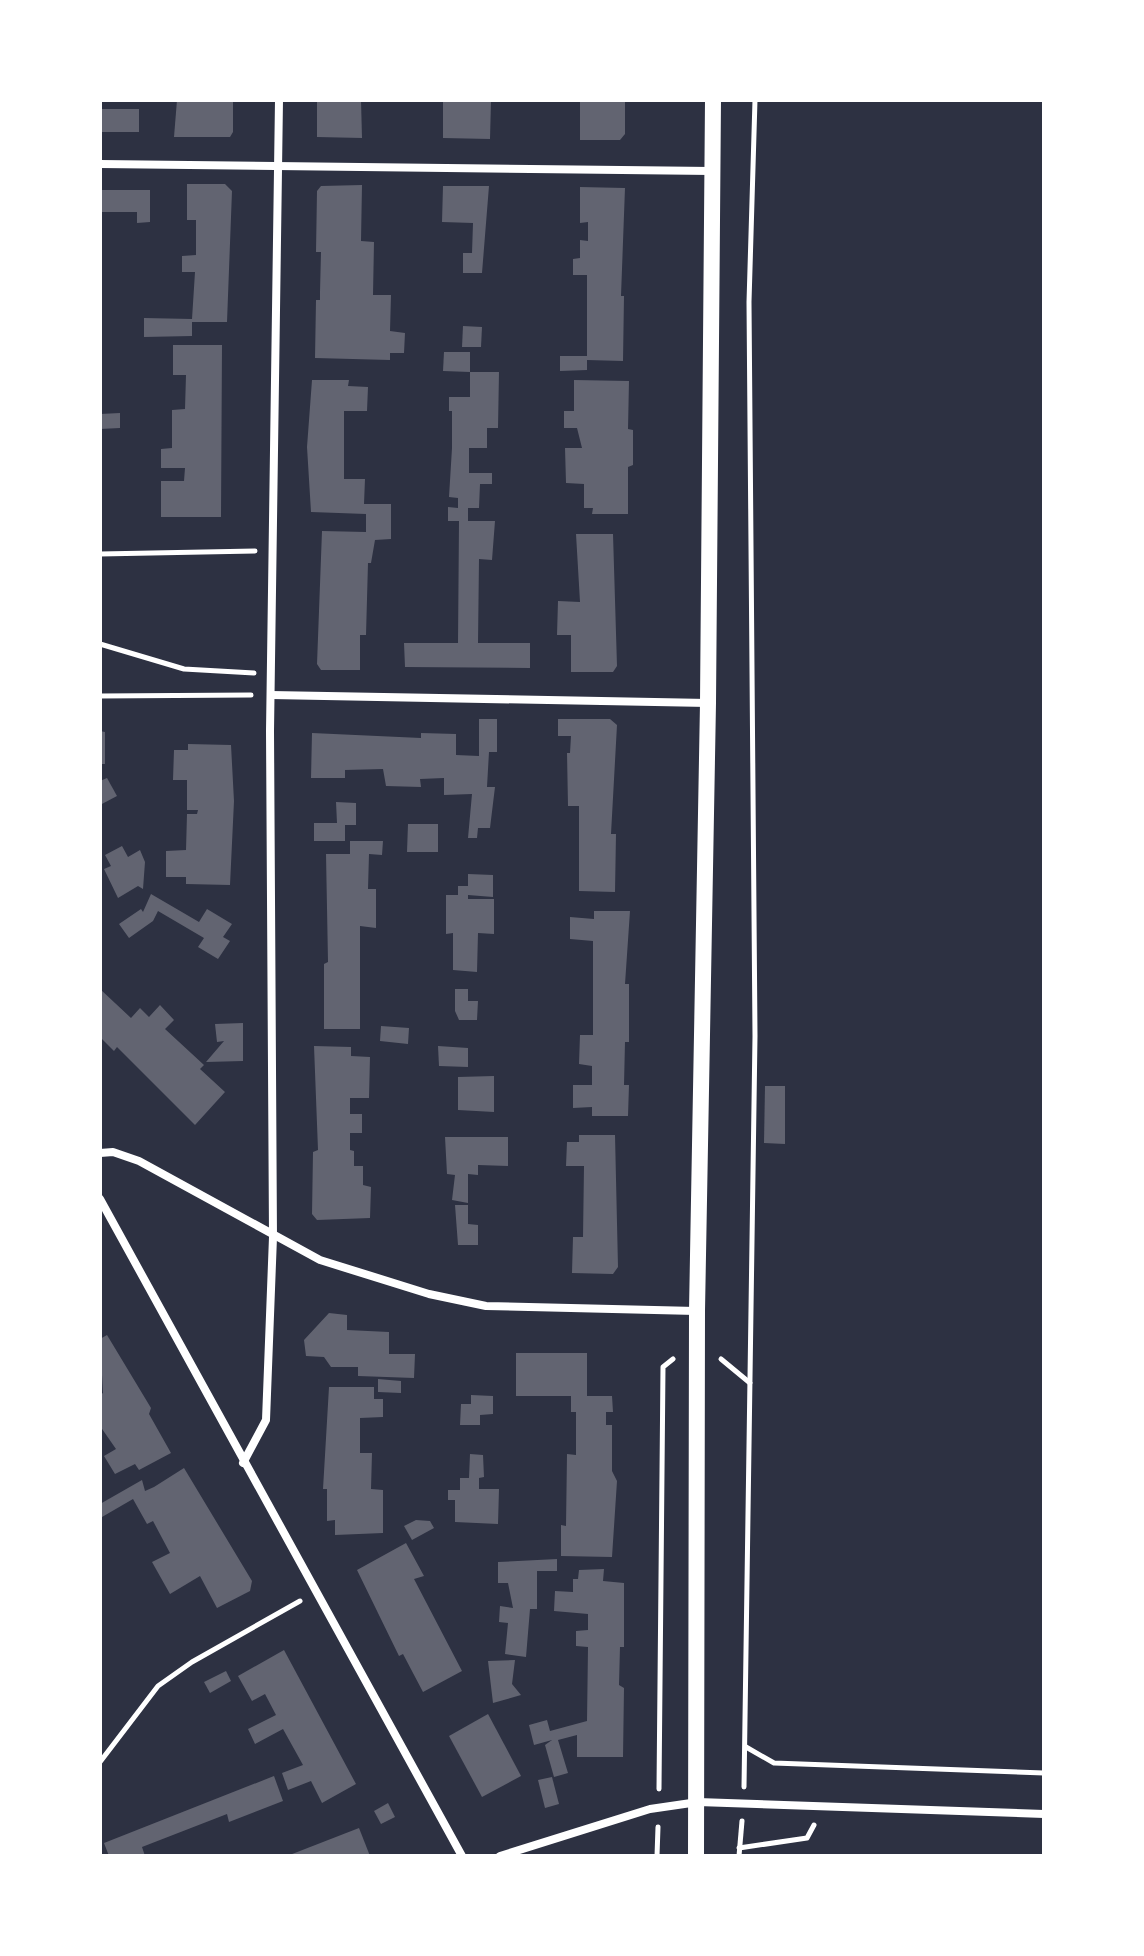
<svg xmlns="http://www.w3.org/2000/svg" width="1144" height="1956" viewBox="0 0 1144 1956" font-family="'Exo 2',sans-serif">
<rect width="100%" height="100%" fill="#2d3142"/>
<!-- building -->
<g fill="#626471">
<path d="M177 100H233V132L230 137H174Z"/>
<path d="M317 100H361L362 138 317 137Z"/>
<path d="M461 100 491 101 490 139 443 138V102Z"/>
<path d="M588 100H625V134L620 140H580V102Z"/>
<rect x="100" y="109" width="39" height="23"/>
<path d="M187 184H225L232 191 227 322H192V336L144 337V318L192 319 195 272H182V256L196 255V220H187Z"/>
<path d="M362 185 361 241 374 242 373 295H391L390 331 405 333 404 353H390V360L315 358 316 300H320V292L321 252H316L317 191 321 186Z"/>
<path d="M443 186H489L482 273H463V253H472L473 223 442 222Z"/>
<path d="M580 187 625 188 621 296H624L623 361 587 360V370L560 371V356H587V275H573V259L580 258V240L588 241V222L580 223Z"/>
<path d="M100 190H150V222L137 223V212H100Z"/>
<path d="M463 326 482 327 481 347H462Z"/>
<path d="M173 345H222L221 517H161V481H184L185 468H161V449L172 448V410L185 409 186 375H173Z"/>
<path d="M444 352H470V372L443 371Z"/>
<path d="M470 372H499L498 428H487V448H469V473H492V484H480L479 508H468V521H495L492 560 479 559 478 643H530V668L405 667 404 643H458L459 521H448V507L458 508V498L449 497 452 448V411H449V397H470Z"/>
<path d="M312 380H349L348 386 368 387 367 411H344V479H365L364 504H391V539L375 540 371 563H368L366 635H360V670H321L317 664 322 531 366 532V514L311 512 307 447Z"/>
<path d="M574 380 629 381 628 429 633 430V465L628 467V514H592L593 508H584V484L566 483 565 448H582L577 428H564V411H574Z"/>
<path d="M120 413V428L100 429V414Z"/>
<path d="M576 534H613L617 666 613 672H571V635H557L558 601 580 602Z"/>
<path d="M479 719H497V752H489L487 787H495L490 828H478L477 838H468L472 794 444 795V778L420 779 421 787 386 786 383 769 345 770V778H311L312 733 421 738V733L456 734V755L479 756Z"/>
<path d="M558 719H610L617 725 611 834H616L615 892 579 891V806H568L567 753H570L571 736H558Z"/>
<path d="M100 731 105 732V764H100Z"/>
<path d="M188 744 231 745 234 801 230 885 186 884V877H166V851L186 850 187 814H197L198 810H187V780H173L174 750H188Z"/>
<path d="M107 778 117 796 100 805V781Z"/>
<path d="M336 802 356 803V825H345V841H314V823H337Z"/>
<path d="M408 824H438V852H407Z"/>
<path d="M350 841H383L382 855 369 854 368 889H376V928L360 926V1029H324V964L328 962 326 854H350Z"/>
<path d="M122 846 128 857 140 850 145 862 143 889 138 886 118 898 104 869 111 866 105 855Z"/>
<path d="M468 874 493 875V897L468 895V899H494V934L478 933 477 972 453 970V933L446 934V895H458V886H468Z"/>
<path d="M151 894 199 922 207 909 232 924 223 937 230 941 218 959 198 947 204 938 158 911 153 921 129 938 119 924 141 909 143 912Z"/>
<path d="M594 911H630L625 984H629V1042H625L624 1085H629L628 1116H592V1107L573 1108V1085H592V1066L579 1064 580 1035H593V941L570 939V917L594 919Z"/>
<path d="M100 989 131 1018 140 1008 149 1017 160 1005 174 1020 165 1029 204 1065 200 1069 225 1092 195 1125 117 1047 114 1051 100 1037Z"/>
<path d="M455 989H468V1001H478L477 1020H459L455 1011Z"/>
<path d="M243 1023V1061L206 1062 224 1041 217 1042 215 1024Z"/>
<path d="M381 1026 409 1028 408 1044 380 1041Z"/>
<path d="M314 1046 351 1047V1056L370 1057 369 1098H350V1114H362V1133H350V1150L354 1151V1166H363V1185L371 1187 370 1218 317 1220 312 1214 313 1152 318 1150Z"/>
<path d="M438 1046 468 1048V1067L439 1066Z"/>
<path d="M494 1076V1112L458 1110V1077Z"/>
<path d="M765 1086H785V1144L764 1143Z"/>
<path d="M579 1135H615L618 1267 613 1274 572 1273 573 1237H583L584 1166H566L567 1142H579Z"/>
<path d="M445 1137H508V1166L478 1165V1175L468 1174V1203L452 1200 455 1175 447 1174Z"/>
<path d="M455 1205H468V1224L478 1225V1245H458Z"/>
<path d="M329 1313 347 1315V1330L389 1332V1354H415L414 1378 358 1376V1367H331L324 1357 306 1356 304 1340Z"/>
<path d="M107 1335 151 1408 149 1414 171 1453 139 1470 135 1464 115 1474 104 1456 116 1449 100 1426V1395L103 1393 100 1339Z"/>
<path d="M516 1353H587V1396H612L613 1412H606V1425H612V1471L617 1481 612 1557 561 1556V1525L566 1526 567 1454 576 1455V1412H571V1396H516Z"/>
<path d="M378 1379 401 1381V1393L378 1392Z"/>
<path d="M329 1387H374V1399H383V1417L360 1418V1453H372L371 1489 383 1490V1533L335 1535V1520L327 1521V1489H323Z"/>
<path d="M471 1395 493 1396V1414L480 1415V1425H460L461 1404H471Z"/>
<path d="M470 1454 483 1455 484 1477 479 1478V1489H499L498 1524 455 1522V1500H448V1490H460V1478H469Z"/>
<path d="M184 1468 252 1581 250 1591 217 1608 200 1576 170 1594 152 1562 170 1553 153 1521 147 1524 133 1499 102 1517 100 1514V1504L142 1480 145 1491 154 1487Z"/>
<path d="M416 1520 430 1521 434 1528 412 1540 404 1526Z"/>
<path d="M406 1543 424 1576 414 1579 462 1671 423 1692 403 1654 399 1656 357 1570Z"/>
<path d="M557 1559V1571H537V1609H530L526 1657 505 1654 508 1623 499 1622 500 1606 513 1608 508 1583H498V1562Z"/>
<path d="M604 1569 603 1581 624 1583V1647H620L619 1685 624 1688 623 1757H577V1735L558 1740 568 1773 554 1777 545 1745 552 1740 534 1745 529 1725 547 1720 550 1731 587 1721 588 1647 576 1646V1631L588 1630V1614L554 1611 555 1591 573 1592V1579H578L579 1570Z"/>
<path d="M284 1650 356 1784 322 1803 311 1781 288 1790 282 1773 303 1765 283 1729 255 1744 248 1729 276 1715 265 1694 252 1701 238 1676Z"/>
<path d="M515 1660 512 1684 521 1695 493 1703 488 1661Z"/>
<path d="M226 1671 231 1681 210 1693 204 1682Z"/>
<path d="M488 1714 521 1776 482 1797 449 1736Z"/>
<path d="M274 1776 283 1801 229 1822 227 1814 142 1847 145 1856H109L104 1843Z"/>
<path d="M552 1777 559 1804 545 1808 538 1780Z"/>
<path d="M388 1803 395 1817 381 1824 374 1811Z"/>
<path d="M359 1828 370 1856H287Z"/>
</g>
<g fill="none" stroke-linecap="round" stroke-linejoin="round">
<!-- path -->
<g stroke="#fff" stroke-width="5">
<path d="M100 554 255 551"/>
<path d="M100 644 184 669 254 673"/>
<path d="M100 696 251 695"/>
<path d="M721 1359 750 1383"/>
<path d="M746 1747 774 1763 1044 1773"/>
<path d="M100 1762 158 1686 192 1662 300 1601"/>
<path d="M744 1787 755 1036 749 302 755 100"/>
<path d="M659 1789 663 1367 673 1359"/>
<path d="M739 1848 807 1838 814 1825"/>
<path d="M657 1856 658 1827"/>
<path d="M739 1856 742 1821"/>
</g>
<!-- minor -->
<g stroke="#fff" stroke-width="8">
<path d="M100 164 712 171"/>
<path d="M271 695 708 703"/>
<path d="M100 1153 113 1152 139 1161 320 1260 429 1294 486 1306 696 1311"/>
<path d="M100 1199 462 1856"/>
<path d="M243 1463 266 1420 273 1237 270 731 279 100"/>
<path d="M500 1856 650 1809 698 1802 1044 1814"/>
</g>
<!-- secondary -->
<path stroke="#fff" stroke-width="16" d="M696 1856 697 1311 708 703 713 100"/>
</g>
<!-- border -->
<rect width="1144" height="1956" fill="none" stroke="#ffffff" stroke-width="204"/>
</svg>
